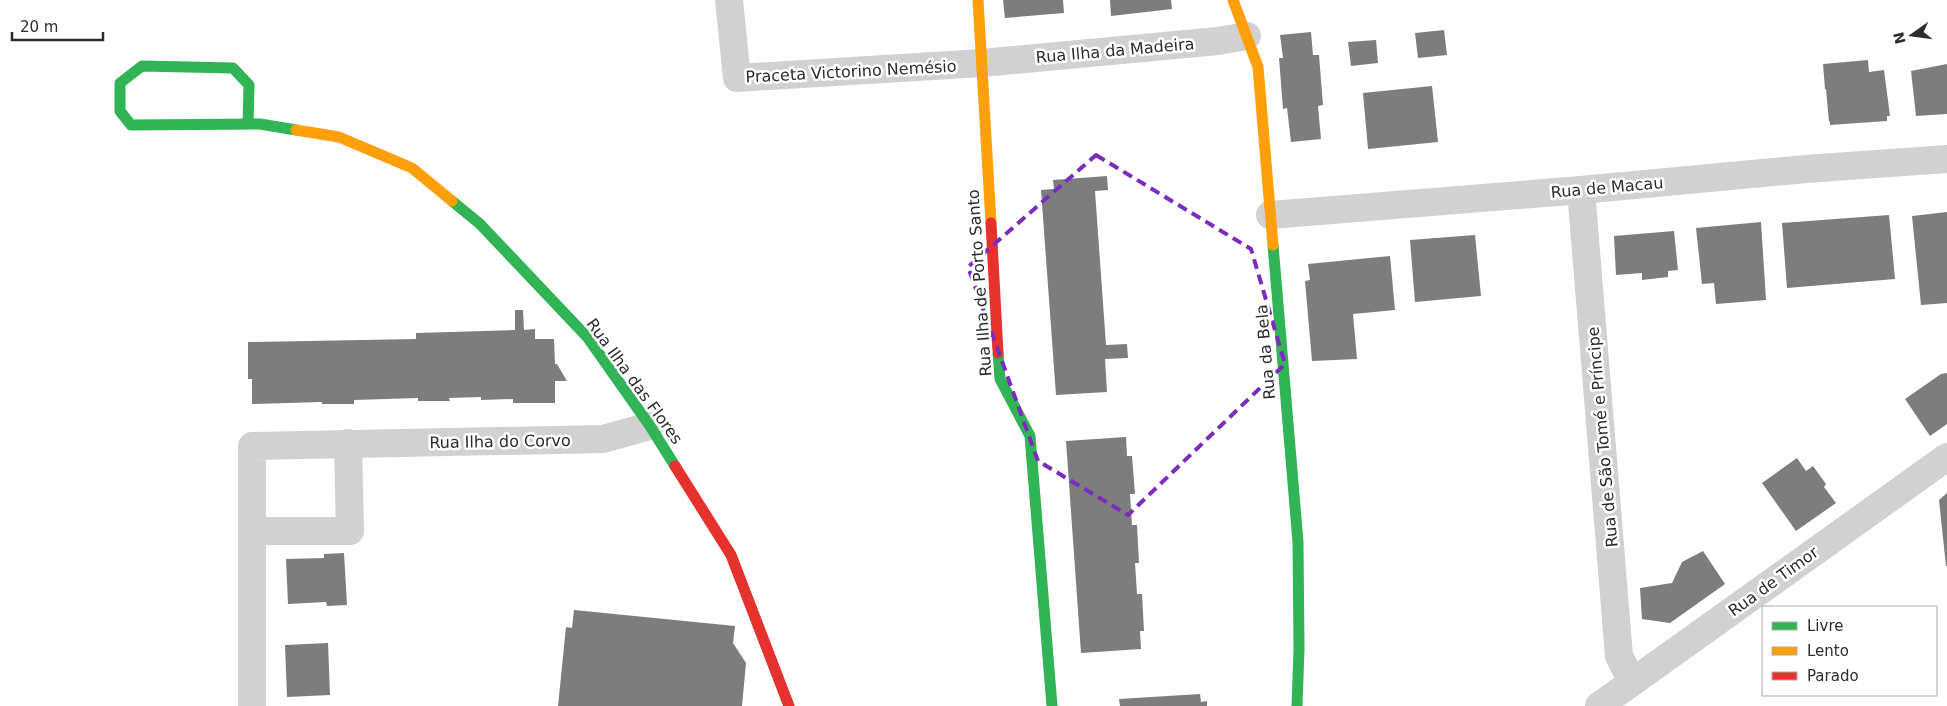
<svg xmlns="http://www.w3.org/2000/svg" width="1947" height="706" viewBox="0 0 1947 706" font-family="'DejaVu Sans',sans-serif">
<rect width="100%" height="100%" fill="#fff"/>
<!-- building -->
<g fill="#7d7d7d">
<path d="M1003 0H1063L1064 13 1005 18Z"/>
<path d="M1110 0H1171L1172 9 1111 16Z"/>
<path d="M1444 30 1447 55 1418 58 1415 33Z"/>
<path d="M1311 32 1313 55H1319L1323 105 1318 106 1321 139 1291 142 1287 108 1283 109 1279 58H1283L1280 35Z"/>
<path d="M1376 40 1378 63 1351 66 1348 42Z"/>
<path d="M1868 60 1869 72 1884 70 1890 116H1887V121L1830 125V121L1829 122 1826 89H1825L1823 64Z"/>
<path d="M1947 64V114L1916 116 1911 71Z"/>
<path d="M1432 86 1438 142 1368 149 1363 93Z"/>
<path d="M1107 176 1108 190 1095 191 1106 345 1127 344 1128 358 1105 359 1107 392 1056 395 1041 190 1054 189 1053 180Z"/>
<path d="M1947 212V303L1921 305 1912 216Z"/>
<path d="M1889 215 1895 279 1787 288 1782 223Z"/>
<path d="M1761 222 1766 300 1716 304 1714 283 1702 284 1696 228Z"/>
<path d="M1674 231 1678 270 1668 271V277L1642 280V273L1616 275 1614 236Z"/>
<path d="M1475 235 1481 296 1415 302 1410 240Z"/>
<path d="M1390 256 1395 310 1353 314 1357 359 1312 361 1305 281 1310 280 1308 264Z"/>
<path d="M515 310H523L524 330 535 329V339H554L555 364H557L567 381H555V403H513V399L481 400V397L449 398 450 401H418V398L354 400V404H322V402L252 404V379H248V342L416 339V333L515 330Z"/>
<path d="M1947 373V424L1930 436 1905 399 1941 374Z"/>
<path d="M1126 437 1127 456H1132L1135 494H1130L1132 525H1137L1139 563H1135L1137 594H1142L1144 631H1140L1141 649 1081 653 1066 441Z"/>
<path d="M1797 458 1806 471 1813 466 1826 484 1824 487 1836 503 1796 531 1762 483Z"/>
<path d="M1947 493V566H1946L1939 500Z"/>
<path d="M1703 551 1725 584 1670 623 1642 619 1640 588 1672 583 1682 562Z"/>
<path d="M344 553 347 605 327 606 326 602 288 604 286 559 324 558V554Z"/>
<path d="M574 610 735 626 733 643 746 663 742 706H558L566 627 572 628Z"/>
<path d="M328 643 330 695 287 697 285 645Z"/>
<path d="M1200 694 1201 702 1207 701V706H1120L1119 699Z"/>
</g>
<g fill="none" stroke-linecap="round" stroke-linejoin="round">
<!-- street -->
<g stroke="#d1d1d1" stroke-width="28">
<path d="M729 0 737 78 982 63 1218 41 1247 36"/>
<path d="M1581 190 1619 656 1632 682"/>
<path d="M1270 215 1581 190 1806 169 1947 159"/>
<path d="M252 531H350L348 443"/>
<path d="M252 706V446L603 439 650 426"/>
<path d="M1599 706 1947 457"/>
</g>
<!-- fast -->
<g stroke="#30b455" stroke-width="11">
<path d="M248 124 249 85 233 68 142 66 120 83V111L131 125 260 124 296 130"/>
<path d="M452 201 480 224 588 338 650 426 675 466"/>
<path d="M1273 245 1298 542 1299 649 1297 706"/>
<path d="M998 353 1000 379 1030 436 1052 706"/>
</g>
<!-- slow -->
<g stroke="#ff9f0a" stroke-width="11">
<path d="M978 0 991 223"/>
<path d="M1233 0 1258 67 1273 245"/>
<path d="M296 130 339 137 412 168 452 201"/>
</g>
<!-- jam -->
<g stroke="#e5322d" stroke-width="11">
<path d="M991 223 998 353"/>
<path d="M675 466 731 555 789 706"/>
</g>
</g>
<!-- marked area -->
<path fill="none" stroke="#7b2cbf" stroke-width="4" stroke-dasharray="10 6" stroke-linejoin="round" d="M1096 155 1251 249 1285 364 1128 515 1038 461 968 267Z"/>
<g text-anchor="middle" stroke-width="5" stroke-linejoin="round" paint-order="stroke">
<!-- street labels -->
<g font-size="16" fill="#2c2c2c" stroke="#fff">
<text transform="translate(1115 50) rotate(-5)" y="6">Rua Ilha da Madeira</text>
<text transform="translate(851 71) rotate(-3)" y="6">Praceta Victorino Nemésio</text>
<text transform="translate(1607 187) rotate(-5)" y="6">Rua de Macau</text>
<text transform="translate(979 283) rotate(-94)" y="6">Rua Ilha de Porto Santo</text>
<text transform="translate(1265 352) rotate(-95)" y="6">Rua da Bela</text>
<text transform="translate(635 381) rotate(54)" y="6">Rua Ilha das Flores</text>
<text transform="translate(1602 437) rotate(-95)" y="6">Rua de São Tomé e Príncipe</text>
<text transform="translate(500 441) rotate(-1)" y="6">Rua Ilha do Corvo</text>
<text transform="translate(1773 581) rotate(-36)" y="6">Rua de Timor</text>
</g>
</g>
<!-- legend -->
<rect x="1762" y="606" width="175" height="90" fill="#ffffff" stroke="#ababab"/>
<rect x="1772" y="622" width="25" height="8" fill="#30b455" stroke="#ababab"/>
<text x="1807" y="631" font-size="15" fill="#2c2c2c">Livre</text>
<rect x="1772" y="647" width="25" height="8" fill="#ff9f0a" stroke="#ababab"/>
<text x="1807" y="656" font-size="15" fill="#2c2c2c">Lento</text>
<rect x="1772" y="672" width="25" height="8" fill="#e5322d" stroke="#ababab"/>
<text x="1807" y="681" font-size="15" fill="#2c2c2c">Parado</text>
<!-- north arrow -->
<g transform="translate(1912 35) rotate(256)" stroke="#ffffff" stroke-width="4" paint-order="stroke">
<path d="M0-4L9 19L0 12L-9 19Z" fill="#2c2c2c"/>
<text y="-8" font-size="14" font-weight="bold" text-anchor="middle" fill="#2c2c2c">N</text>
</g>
<!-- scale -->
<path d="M12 32v8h91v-8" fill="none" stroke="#2c2c2c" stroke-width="2.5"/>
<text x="20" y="32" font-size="15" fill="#2c2c2c" stroke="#ffffff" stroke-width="4" paint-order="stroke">20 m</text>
</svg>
